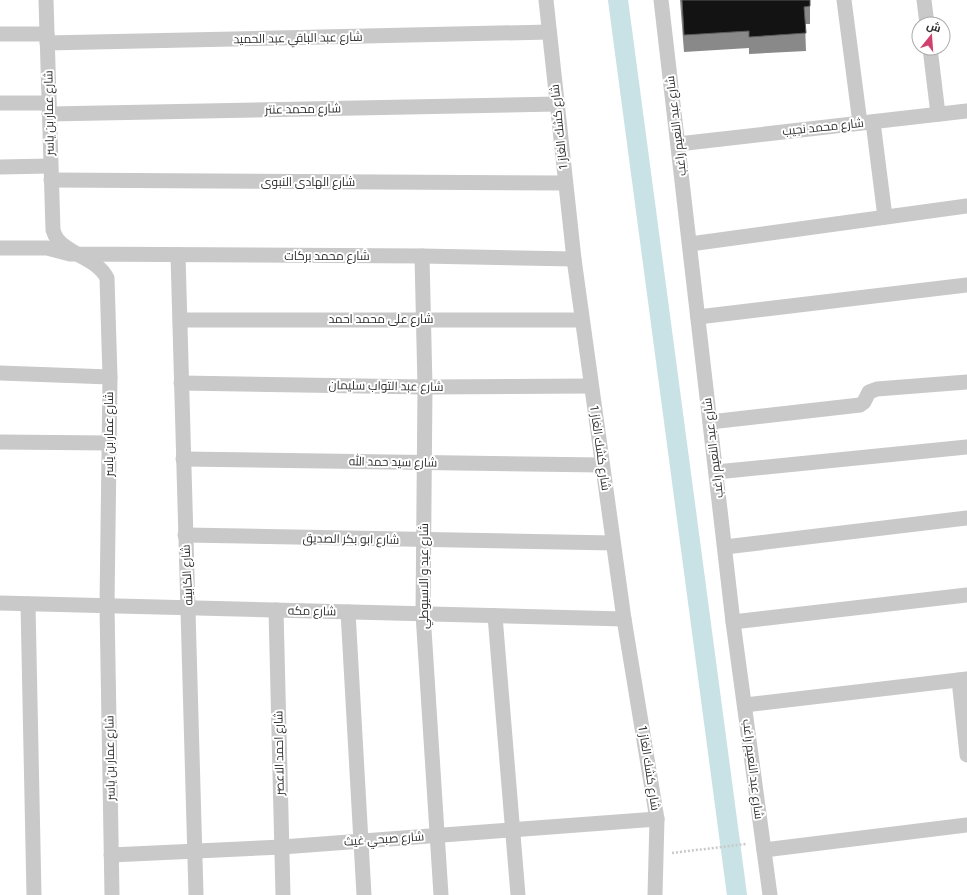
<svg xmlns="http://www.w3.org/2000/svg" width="967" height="895" viewBox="0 0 967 895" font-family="'Roboto Condensed',Cairo,sans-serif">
<rect width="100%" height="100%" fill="#fff"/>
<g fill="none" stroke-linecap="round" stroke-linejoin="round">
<!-- canal -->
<path stroke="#c9e2e6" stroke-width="20" d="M618 0 737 895"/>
<!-- path -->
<path stroke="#c9c9c9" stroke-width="2.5" stroke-dasharray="2 2" stroke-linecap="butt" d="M672 853 746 844"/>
<!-- street -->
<g stroke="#c9c9c9" stroke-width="15">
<path d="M46 0 53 230C54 233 55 236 57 239 69 255 97 258 107 278L110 377 107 606 112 895"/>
<path d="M546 0 574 259 624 619 657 819 655 895"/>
<path d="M661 0 733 622 770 895"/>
<path d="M844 0 860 123"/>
<path d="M924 0 927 24"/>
<path d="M0 34H47"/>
<path d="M47 43 549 32"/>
<path d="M930 48 938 114"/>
<path d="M0 103H49"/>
<path d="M49 114 557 104"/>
<path d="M873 122 885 217"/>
<path d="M678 144 967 111"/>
<path d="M0 167 50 166"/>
<path d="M51 180 565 183"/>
<path d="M690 244 967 206"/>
<path d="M0 248H47L70 254 422 256 574 259"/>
<path d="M178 255 196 895"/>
<path d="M422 256 425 387 423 614 441 895"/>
<path d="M698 317 967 285"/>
<path d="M180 320H582"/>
<path d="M0 373 110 377"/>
<path d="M181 383 425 387 591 386"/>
<path d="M710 422 860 405 864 402 869 392 877 389 967 382"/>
<path d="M0 442 110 443"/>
<path d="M183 459 602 465"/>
<path d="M716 472 967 447"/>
<path d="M185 535 613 543"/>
<path d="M725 547 967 518"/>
<path d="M0 603 624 619"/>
<path d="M28 604 34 895"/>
<path d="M276 610 283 895"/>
<path d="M348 612 364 895"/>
<path d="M495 616 518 895"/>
<path d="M733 622 967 595"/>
<path d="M959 680 967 755"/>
<path d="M745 705 967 679"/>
<path d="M764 850 967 825"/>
<path d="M111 855 282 847 657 819"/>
</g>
</g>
<!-- wall -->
<path fill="#898989" d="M680 0H810V24H805L806 51 749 54V48L684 52Z"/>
<!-- building -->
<path fill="#131313" stroke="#5a5a5a" d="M682 0H810V6L804 7 806 33 749 37V31L684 35Z"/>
<g text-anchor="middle" stroke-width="4" stroke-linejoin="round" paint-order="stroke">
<!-- street labels -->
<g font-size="12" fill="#2c2c2c" stroke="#fff">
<text transform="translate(298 38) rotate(-1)" y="4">شارع عبد الباقي عبد الحميد</text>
<text transform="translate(303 109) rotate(-1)" y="4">شارع محمد عنتر</text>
<text transform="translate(49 113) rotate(-91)" y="4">شارع عمار بن ياسر</text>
<text transform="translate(676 126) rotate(-97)" y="4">شارع عبد النعيم راغب</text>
<text transform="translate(559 127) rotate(-96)" y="4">شارع كشك الغاز 1</text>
<text transform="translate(823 127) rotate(-6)" y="4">شارع محمد نجيب</text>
<text x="308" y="186">شارع الهادى النبوى</text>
<text x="327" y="260">شارع محمد بركات</text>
<text x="381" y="323">شارع على محمد احمد</text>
<text transform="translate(386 386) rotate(1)" y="4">شارع عبد التواب سليمان</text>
<text transform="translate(109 434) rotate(-90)" y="4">شارع عمار بن ياسر</text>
<text transform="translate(600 448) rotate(82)" y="4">شارع كشك الغاز 1</text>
<text transform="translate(713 448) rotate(-97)" y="4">شارع عبد النعيم راغب</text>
<text transform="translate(393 462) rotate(1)" y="4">شارع سيد حمد الله</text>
<text transform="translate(351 539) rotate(1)" y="4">شارع ابو بكر الصديق</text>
<text transform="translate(187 575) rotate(-93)" y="4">شارع الكابينه</text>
<text transform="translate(424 576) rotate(-90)" y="4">شارع عيد و الاسيوطي</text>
<text transform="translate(312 611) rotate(1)" y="4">شارع مكه</text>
<text transform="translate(279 753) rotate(-91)" y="4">شارع احمد الاعصر</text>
<text transform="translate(110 758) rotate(-91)" y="4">شارع عمار بن ياسر</text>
<text transform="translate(649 768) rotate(81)" y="4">شارع كشك الغاز 1</text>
<text transform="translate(753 769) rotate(83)" y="4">شارع عبد النعيم راغب</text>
<text transform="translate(384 839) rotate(-4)" y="4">شارع صبحي غيث</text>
</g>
</g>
<!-- north arrow -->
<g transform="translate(931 36) rotate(17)"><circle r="19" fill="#ffffff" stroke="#ababab"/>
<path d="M0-3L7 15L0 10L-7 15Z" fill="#d0416d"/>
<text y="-6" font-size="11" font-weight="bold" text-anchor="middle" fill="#2c2c2c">ش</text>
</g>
</svg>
